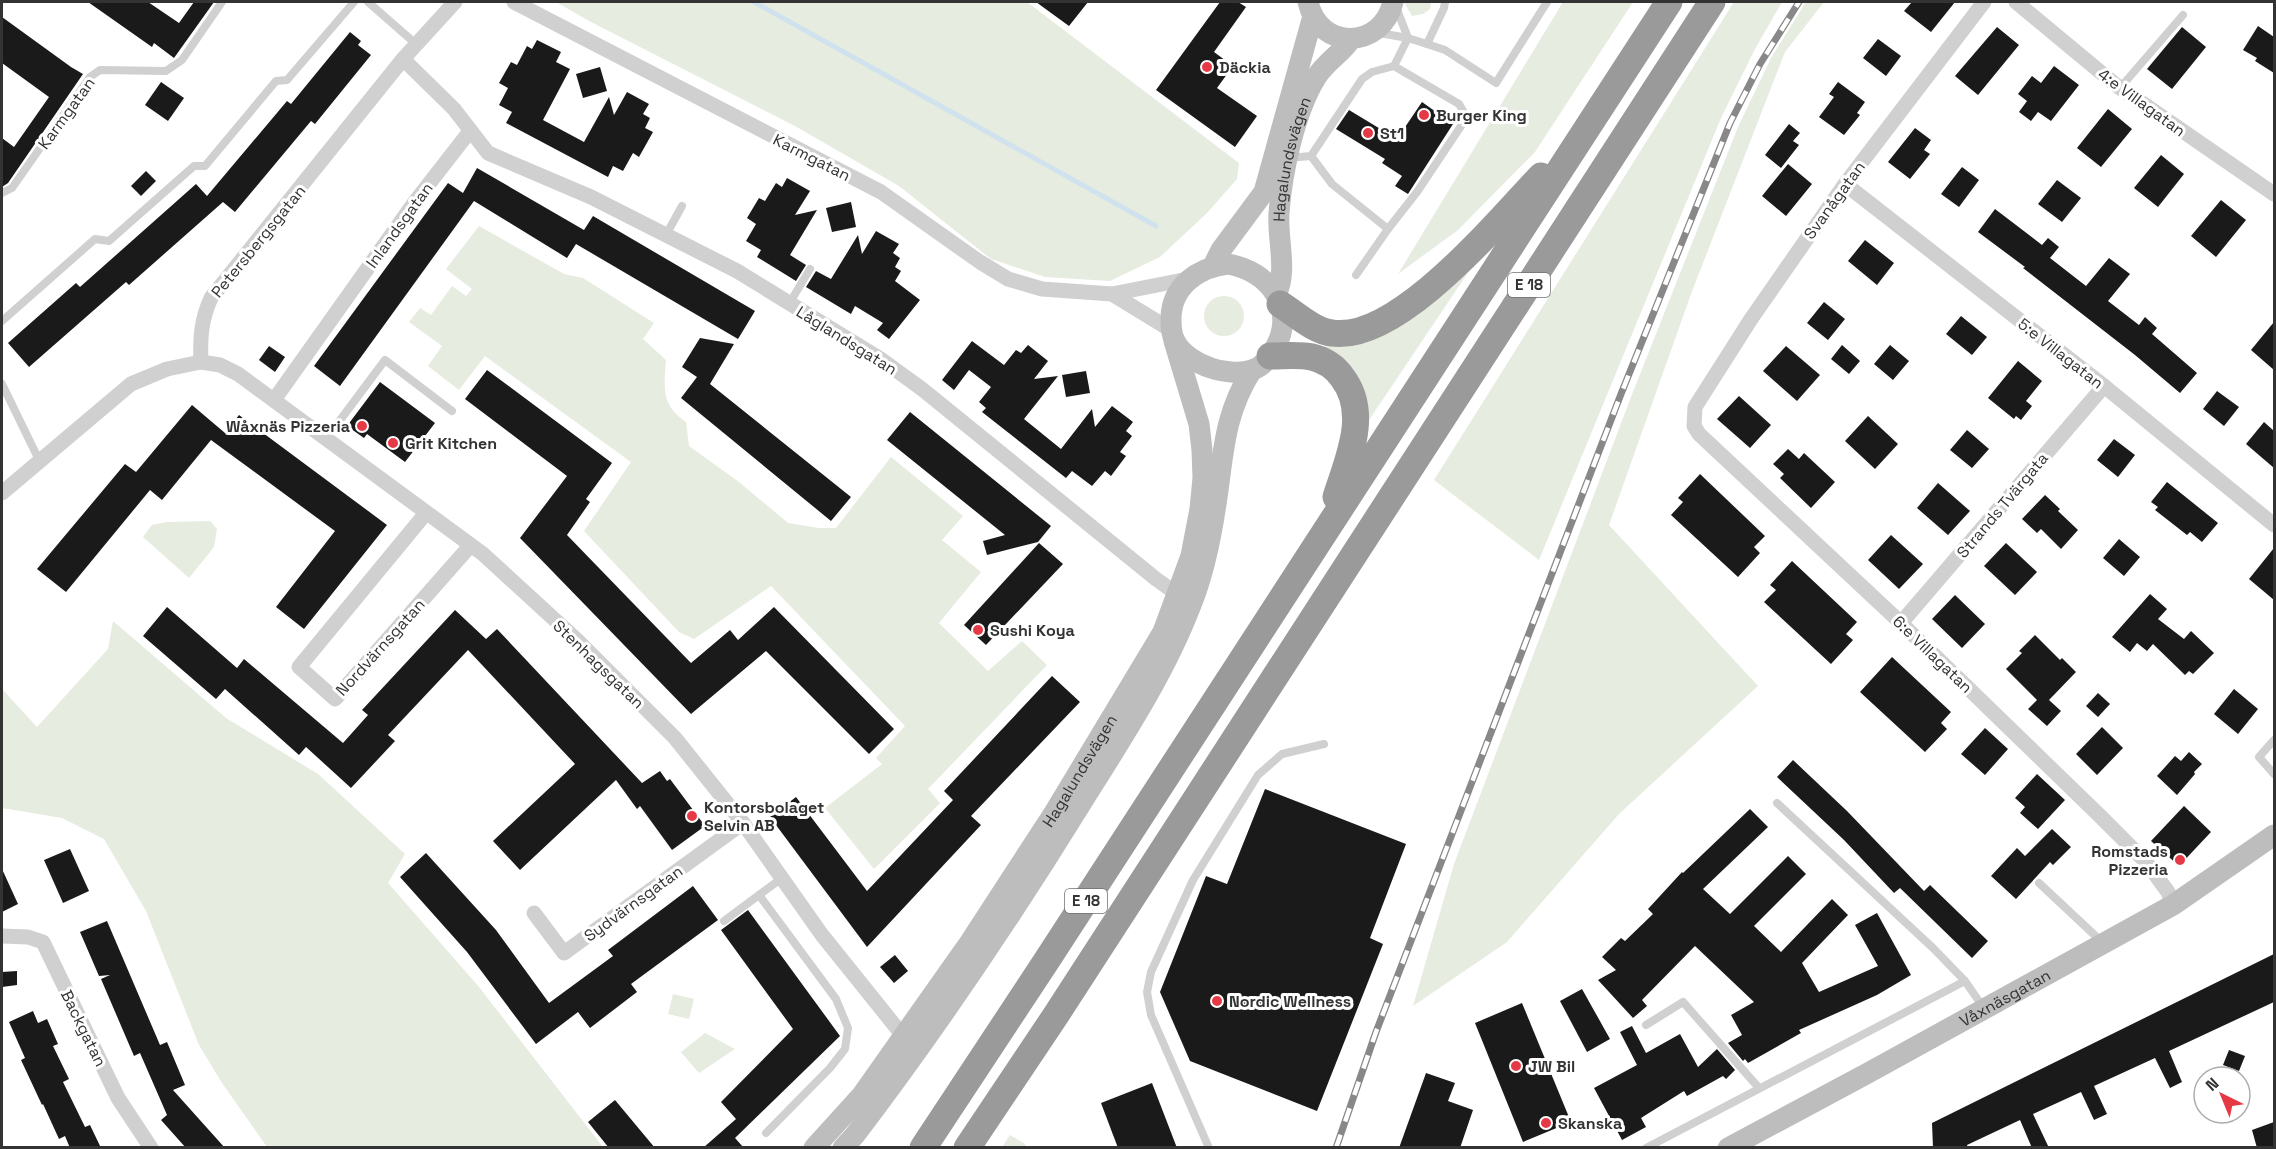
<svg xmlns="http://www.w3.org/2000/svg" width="2276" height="1149" viewBox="0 0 2276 1149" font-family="'Space Grotesk',sans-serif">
<rect width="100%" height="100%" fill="#fff"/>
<!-- green -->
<g fill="#e6ecdf">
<path d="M556 2H1027L1239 163 1237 179 1207 213 1160 257 1110 281 1045 277 991 259 899 186 795 126 591 22Z"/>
<path d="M1404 2H1431L1430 9 1423 14 1412 16Z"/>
<path d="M1563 2H1633L1535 152 1458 230 1398 274Z"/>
<path d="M1734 2H1782L1755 49 1721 118 1539 560 1434 480Z"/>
<path d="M1806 2H1824L1785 52 1691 294 1609 525 1758 686 1619 814 1507 942 1413 1006 1454 864 1631 397 1738 127 1771 58Z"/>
<path d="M479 226 564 274 583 278 654 323 643 339 666 360C664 388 661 405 686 422L689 446 739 482 788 523 819 528H836L891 457 963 516 942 540 981 572 939 623 988 671 1022 641 1047 665 928 789 940 803 874 869 825 808 882 764 876 758 905 726 771 586 694 639 679 632 584 531 631 462 485 356 459 390 428 366 442 346 409 322 420 308 431 315 452 286 466 296 472 289 446 269Z"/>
<path d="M1456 273 1467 274 1369 420 1326 351 1323 342Z"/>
<circle cx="1224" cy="316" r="20"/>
<path d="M210 521 217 529 214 547 189 578 143 537 152 525 167 522Z"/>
<path d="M113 621 226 718 318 774 405 854 388 883 479 987 603 1147H267L222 1083 199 1045 146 911 104 839 62 818 2 808V689L37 727 108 649Z"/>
<path d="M673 994 694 999 689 1019 668 1014Z"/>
<path d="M705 1033 735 1049 699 1073 681 1052Z"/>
<path d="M1010 1135 1025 1144 1026 1147H1002Z"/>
</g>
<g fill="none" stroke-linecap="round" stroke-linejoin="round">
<!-- stream -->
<path stroke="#cfe2ee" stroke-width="5" d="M754 2 1156 226"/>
</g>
<!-- building -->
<g fill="#1a1a1a">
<path d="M88 2H148L179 23 194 2H214L174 58 154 43 152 47Z"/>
<path d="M1036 2H1088L1069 26Z"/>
<path d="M1220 2H1238L1246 7 1214 52 1233 66 1217 88 1257 116 1235 147 1156 90Z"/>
<path d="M1912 2H1955L1931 32 1904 11Z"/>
<path d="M2 17 71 67 83 74 8 183 2 187V138L14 147 49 97 2 63Z"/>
<path d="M2258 26 2274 37V73L2255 61 2257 58 2243 50Z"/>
<path d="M1997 27 2019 45 1978 95 1955 76Z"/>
<path d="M2182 27 2206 47 2172 89 2147 69Z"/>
<path d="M350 32 361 41 358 45 371 55 315 124 311 121 235 212 223 202 129 285 126 282 29 367 8 343 76 283 80 287 196 184 207 196 287 101 291 104Z"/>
<path d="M1878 39 1901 56 1886 76 1863 58Z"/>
<path d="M537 40 561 52 556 62 570 69 543 120 584 142 609 97 614 115 627 92 649 104 643 114 650 118 645 128 653 132 639 157 633 153 623 171 613 166 608 177 506 123 512 112 499 105 508 88 499 83 511 62 517 65 527 46 532 49Z"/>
<path d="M2054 66 2079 85 2051 121 2038 112 2031 121 2019 112 2027 101 2018 94 2032 76 2041 83Z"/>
<path d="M600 67 607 91 583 98 576 74Z"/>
<path d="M161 82 184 98 168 121 145 105Z"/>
<path d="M1838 82 1865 102 1857 113 1860 115 1844 135 1819 117 1834 97 1829 94Z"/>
<path d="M1422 102 1453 124 1408 194 1395 186 1402 176 1382 163 1385 159 1336 129 1349 110 1397 139Z"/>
<path d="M2108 109 2132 129 2101 167 2077 148Z"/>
<path d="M1789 124 1800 133 1793 141 1799 145 1781 168 1765 155Z"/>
<path d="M1915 128 1931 140 1924 150 1930 154 1910 179 1888 162Z"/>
<path d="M2161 155 2184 174 2158 207 2134 188Z"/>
<path d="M1788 164 1812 184 1786 216 1762 196Z"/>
<path d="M1962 167 1979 180 1959 207 1941 194Z"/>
<path d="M477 168 584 230 593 216 755 311 738 339 576 244 567 258 474 201 340 386 314 366 448 183 463 193Z"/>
<path d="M146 171 156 181 141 196 131 186Z"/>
<path d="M787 178 810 191 795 215 817 210 790 255 806 265 796 281 757 257 761 250 746 241 756 224 747 218 759 198 765 201 776 183 782 187Z"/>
<path d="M2057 180 2081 198 2062 222 2038 204Z"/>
<path d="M2221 200 2246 220 2216 257 2191 236Z"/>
<path d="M851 202 856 227 832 232 826 208Z"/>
<path d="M1995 209 2042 245 2048 238 2059 247 2050 258 2086 286 2109 258 2130 274 2108 301 2139 325 2145 317 2157 328 2152 334 2197 373 2180 393 2135 355 2023 268 2025 267 1978 232Z"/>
<path d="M876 231 899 244 893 253 900 258 895 267 901 271 895 281 920 300 889 339 877 330 883 323 855 306 851 314 806 287 816 271 831 279 858 235 862 254Z"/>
<path d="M1865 240 1894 263 1877 285 1848 261Z"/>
<path d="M1824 302 1845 319 1828 340 1807 323Z"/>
<path d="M1961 316 1987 337 1972 355 1946 334Z"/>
<path d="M2274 322V370L2251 350Z"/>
<path d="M700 338 734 344 710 384 851 497 831 521 681 398 697 377 682 367Z"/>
<path d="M972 341 1004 365 1016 350 1021 353 1028 345 1048 361 1034 379 1058 376 1024 419 1061 449 1092 409 1095 427 1112 406 1133 422 1126 431 1132 436 1120 452 1126 456 1111 476 1105 471 1092 486 1072 471 1066 478 982 412 986 408 979 402 991 387 969 370 954 390 942 380Z"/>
<path d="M1842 345 1860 361 1849 374 1831 359Z"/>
<path d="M1890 345 1909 361 1893 380 1874 364Z"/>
<path d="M269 346 285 357 275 372 259 360Z"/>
<path d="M1786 346 1820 375 1797 401 1763 371Z"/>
<path d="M2018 361 2042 381 2026 401 2032 406 2021 420 2016 416 2014 419 1988 398Z"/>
<path d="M487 370 612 463 586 499 590 502 567 535 691 663 730 630 738 640 774 607 894 729 869 754 766 651 691 714 520 538 567 476 465 399Z"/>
<path d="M1086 371 1090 393 1066 397 1062 375Z"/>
<path d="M380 382 435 423 405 462 367 434 364 438 347 426Z"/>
<path d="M2217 391 2239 407 2224 426 2203 409Z"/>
<path d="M1739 396 1771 425 1750 448 1717 419Z"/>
<path d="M192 405 225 433 239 415 387 525 304 629 276 607 335 531 211 440 162 500 150 490 66 592 37 569 125 464 136 472Z"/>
<path d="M910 412 1051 526 1038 542 987 555 983 541 1005 535 887 440Z"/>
<path d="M1868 416 1898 444 1875 469 1845 441Z"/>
<path d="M2264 422 2274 431V468L2246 444Z"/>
<path d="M1967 430 1989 449 1972 468 1950 450Z"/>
<path d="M2114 439 2135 455 2118 477 2097 460Z"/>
<path d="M1788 449 1799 459 1804 453 1835 482 1811 508 1780 478 1784 474 1773 464Z"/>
<path d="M1700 474 1765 536 1754 547 1760 553 1738 577 1671 515 1683 502 1678 498Z"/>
<path d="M2167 482 2218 523 2202 542 2190 532 2187 535 2155 510 2158 507 2151 502Z"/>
<path d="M1938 483 1970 511 1948 535 1917 508Z"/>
<path d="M2045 495 2060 509 2058 511 2078 530 2061 549 2041 529 2037 533 2022 519Z"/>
<path d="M1891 535 1923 564 1899 589 1868 560Z"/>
<path d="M2119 539 2140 557 2124 576 2103 558Z"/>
<path d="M1039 543 1063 564 986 645 964 625Z"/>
<path d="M2006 543 2037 572 2015 595 1984 566Z"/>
<path d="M2274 548V600L2249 579Z"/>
<path d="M1792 561 1857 622 1846 634 1853 640 1831 664 1764 602 1776 590 1770 585Z"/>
<path d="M2150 594 2167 609 2158 619 2184 639 2191 631 2214 653 2193 674 2189 671 2185 675 2153 644 2147 651 2137 643 2130 652 2112 637Z"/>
<path d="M1955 595 1985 624 1962 648 1932 619Z"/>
<path d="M167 607 237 668 244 659 343 743 368 715 362 710 455 610 486 639 497 629 642 783 660 771 667 781 670 779 705 826 672 850 640 806 637 809 616 780 520 870 493 841 575 764 468 650 388 735 395 741 351 788 306 747 299 755 225 689 216 699 143 636Z"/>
<path d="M2035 635 2060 660 2062 658 2076 672 2049 700 2061 711 2047 726 2028 709 2037 700 2006 669 2022 653 2019 651Z"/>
<path d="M1892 657 1951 712 1941 723 1947 729 1925 752 1860 692Z"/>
<path d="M1052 676 1080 702 971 816 981 825 867 947 770 817 796 797 867 891 953 800 944 791Z"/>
<path d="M2234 689 2258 709 2238 734 2214 714Z"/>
<path d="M2098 693 2110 704 2098 717 2086 706Z"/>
<path d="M2102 727 2123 748 2097 775 2076 754Z"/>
<path d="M1985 728 2008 749 1985 775 1961 754Z"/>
<path d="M2189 752 2202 764 2194 772 2195 774 2177 795 2157 776 2175 756 2181 761Z"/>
<path d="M1793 760 1847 811 1924 891 1930 885 1988 941 1972 958 1900 888 1894 893 1844 840 1777 777Z"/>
<path d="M2037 774 2065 800 2038 829 2020 813 2025 807 2015 798Z"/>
<path d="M1265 789 1406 844 1370 938 1383 944 1317 1111 1190 1061 1160 992 1206 876 1227 884Z"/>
<path d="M2184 806 2211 832 2179 866 2151 841Z"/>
<path d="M1750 809 1768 827 1703 889 1730 914 1788 856 1806 874 1754 926 1781 952 1832 899 1848 915 1802 963 1819 992 1878 966 1855 925 1877 913 1911 975 1877 995 1799 1030 1801 1033 1748 1063 1745 1059 1743 1061 1728 1043 1742 1035 1731 1015 1754 1002 1695 946 1642 1000 1647 1006 1633 1018 1598 980 1616 970 1602 957 1621 938 1625 941 1653 914 1648 909 1682 872 1683 873Z"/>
<path d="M2052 829 2071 847 2053 865 2050 862 2016 899 1991 876 2017 848 2025 856Z"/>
<path d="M70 849 89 891 63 903 44 860Z"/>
<path d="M426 853 496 930 549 1003 613 956 608 950 693 886 718 920 631 984 637 992 590 1028 578 1012 536 1044 467 952 400 877Z"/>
<path d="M2 869 18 904 2 912Z"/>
<path d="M748 910 840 1036 735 1138 744 1148H703L736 1119 721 1102 793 1029 721 930Z"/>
<path d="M107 921 160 1045 167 1042 185 1085 173 1090 225 1148H186L161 1120 167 1115 140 1053 134 1056 101 979 110 975 99 976 80 932Z"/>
<path d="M2274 954V1002L2169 1051 2182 1082 2170 1088 2155 1058 2094 1086 2107 1114 2094 1120 2081 1092 2033 1114 2049 1148H2032L2020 1120 1967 1145 1968 1148H1933L1932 1123Z"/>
<path d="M895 955 908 971 894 983 880 967Z"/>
<path d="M17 971V985L2 987V972Z"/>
<path d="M1582 989 1610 1039 1587 1052 1560 1001Z"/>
<path d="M1522 1003 1571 1122 1523 1142 1475 1023Z"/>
<path d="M33 1011 38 1023 47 1019 58 1044 53 1046 69 1079 63 1082 85 1127 90 1125 101 1148H70L65 1136 59 1139 43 1104 42 1105 21 1060 25 1058 9 1022Z"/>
<path d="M1632 1026 1646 1053 1680 1034 1698 1067 1717 1049 1735 1070 1726 1079 1723 1076 1687 1096 1684 1091 1641 1118 1646 1127 1622 1140 1594 1088 1637 1065 1620 1032Z"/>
<path d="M2229 1050 2245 1056 2239 1071 2223 1065Z"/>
<path d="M1426 1073 1455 1083 1448 1101 1473 1110 1460 1148H1399Z"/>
<path d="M1152 1083 1177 1148H1118L1101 1103Z"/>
<path d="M615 1100 655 1148H609L588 1122Z"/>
<path d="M2274 1122V1148H2257L2252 1130Z"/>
</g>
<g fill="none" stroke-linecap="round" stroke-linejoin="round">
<!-- lane -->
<g stroke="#d0d0d0" stroke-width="8">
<path d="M368 2 416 44"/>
<path d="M1379 33 1408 38 1427 44 1444 8 1445 2"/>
<path d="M1427 44 1445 50 1496 83 1547 2"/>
<path d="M2120 88 2183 15"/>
<path d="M1311 156 1332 184 1388 229 1417 192 1465 120V114L1459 104 1394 66"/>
<path d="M1288 158 1311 156 1362 79 1372 72 1394 66 1408 38 1396 7"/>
<path d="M2 193 12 188 90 77 100 70 166 71 182 60 222 2"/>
<path d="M666 235 682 206"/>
<path d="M1356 275 1388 229"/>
<path d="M789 304 810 269"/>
<path d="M2 321 95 239 109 241 194 166H205L276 81 287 80 354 2"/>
<path d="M2 384 39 460"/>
<path d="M326 439 385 360 452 411"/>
<path d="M2274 740 2259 757 2274 774"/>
<path d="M1777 803 1933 948 1965 981 1983 1007"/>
<path d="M2039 883 2102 942"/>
<path d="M759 895 836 999 848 1028 845 1049 830 1068 766 1133"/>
<path d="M724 921 782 878"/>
<path d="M1646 1025 1683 1002 1759 1088"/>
<path d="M1209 1148 1151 1015 1147 992 1151 972 1193 880 1258 775 1282 754 1324 744"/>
<path d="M1646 1148 1965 981"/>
</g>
<!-- street -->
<g stroke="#d0d0d0" stroke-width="15">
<path d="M514 2 881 192 980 262 1008 279 1042 289 1112 294 1188 279"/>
<path d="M1984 2 1845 184 1751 319 1695 407 1694 426 1699 434 1901 623 2100 816 2147 863 2168 892 2173 905"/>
<path d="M2016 2 2116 85 2274 194"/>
<path d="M403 59 454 109 488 153 591 197 737 271 882 360 922 389 1156 579 1184 599"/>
<path d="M1845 184 2104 386 2274 525"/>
<path d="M1112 294 1171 330"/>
<path d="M201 362C200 338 201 320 211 298L403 59 455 2"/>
<path d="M274 400 414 203 470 131"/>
<path d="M2 493 131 384 167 369 201 362 220 365 238 374 483 554 578 641 675 738 743 823 822 935 908 1042"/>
<path d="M426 513 299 667 335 699 470 546"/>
<path d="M1901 623 2104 386"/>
<path d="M534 913 564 953 743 823"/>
<path d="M2 936 28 937 43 942 118 1098 151 1148"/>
</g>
<!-- secondary -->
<g stroke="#bdbdbd" stroke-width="21">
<path d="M1308 2C1319 51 1382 50 1393 2"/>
<path d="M1228 264C1269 271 1297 308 1275 348 1270 357 1262 367 1252 370 1240 374 1222 372 1211 368 1198 364 1181 354 1175 341 1171 334 1171 326 1171 319 1171 286 1199 267 1228 264Z"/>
<path d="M1213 266 1221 250 1264 192 1313 16"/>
<path id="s1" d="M1276 295C1288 271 1277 239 1279 213 1282 171 1295 111 1317 76 1327 61 1342 53 1351 39"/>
<path id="s2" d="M814 1148 862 1095 970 942 1054 813 1163 632 1191 556 1200 509 1203 478 1202 450 1199 424 1174 341"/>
<path d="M843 1148 855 1135C937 1027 1013 914 1084 799 1123 737 1165 673 1191 605 1204 573 1211 538 1216 504 1224 453 1223 416 1252 370"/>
<path id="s3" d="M1728 1148 1868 1073 2173 905 2274 835"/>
</g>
<!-- highway -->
<g stroke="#9a9a9a" stroke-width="27">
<path d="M1280 304C1296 314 1314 331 1332 333 1398 343 1499 220 1541 176"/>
<path d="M1270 356C1283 356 1299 354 1312 357 1324 360 1335 367 1342 377 1370 413 1348 459 1336 497"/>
<path d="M923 1148 1047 960 1669 2"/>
<path d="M967 1148 1056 1015 1712 2"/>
</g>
<defs>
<path id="rail" d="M1336 1148 1376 1032 1621 394 1730 123 1760 64 1799 2"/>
</defs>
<!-- rail casing -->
<use href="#rail" stroke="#888" stroke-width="7"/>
<!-- rail -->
<use href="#rail" stroke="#fff" stroke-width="4.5" stroke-dasharray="14" stroke-linecap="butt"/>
</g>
<!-- markers -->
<g fill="#e63946" stroke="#fff" stroke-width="2">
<circle cx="1207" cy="67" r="6"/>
<circle cx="1424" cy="115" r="6"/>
<circle cx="1368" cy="133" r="6"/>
<circle cx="362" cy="426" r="6"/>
<circle cx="393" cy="443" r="6"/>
<circle cx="978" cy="630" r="6"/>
<circle cx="692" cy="816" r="6"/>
<circle cx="2180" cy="860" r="6"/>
<circle cx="1217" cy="1001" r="6"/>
<circle cx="1516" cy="1066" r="6"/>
<circle cx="1546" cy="1123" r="6"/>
</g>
<g text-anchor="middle" stroke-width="6" stroke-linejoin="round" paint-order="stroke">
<!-- shield labels -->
<g fill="#fff" stroke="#707070" stroke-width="1.5">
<rect x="1508" y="273" width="42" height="24" rx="4.5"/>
<rect x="1065" y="889" width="42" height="24" rx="4.5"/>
</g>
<g font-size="15" font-weight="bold" fill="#333">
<text x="1529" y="290">E 18</text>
<text x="1086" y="906">E 18</text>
</g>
<!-- poi labels -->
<g font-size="16" font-weight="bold" fill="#333" stroke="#fff" text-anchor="start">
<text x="1219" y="73">Däckia</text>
<text x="1436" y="121">Burger King</text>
<text x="1380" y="139">St1</text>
<text x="350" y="432" text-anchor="end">Wåxnäs Pizzeria</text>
<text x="405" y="449">Grit Kitchen</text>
<text x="990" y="636">Sushi Koya</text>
<text x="704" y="813">Kontorsbolaget<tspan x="704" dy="18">Selvin AB</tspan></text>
<text x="2168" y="857" text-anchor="end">Romstads<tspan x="2168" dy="18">Pizzeria</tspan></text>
<text x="1229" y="1007">Nordic Wellness</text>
<text x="1528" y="1072">JW Bil</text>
<text x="1558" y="1129">Skanska</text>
</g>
<!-- street labels -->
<g font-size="16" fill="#333" stroke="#fff">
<text transform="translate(2142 102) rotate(36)" y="6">4:e Villagatan</text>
<text transform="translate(66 113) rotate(-54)" y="6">Karmgatan</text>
<text transform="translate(812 157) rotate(27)" y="6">Karmgatan</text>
<text dy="6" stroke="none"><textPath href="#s1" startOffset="138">Hagalundsvägen</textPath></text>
<text transform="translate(1834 200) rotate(-54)" y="6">Svanågatan</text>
<text transform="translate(399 225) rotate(-54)" y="6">Inlandsgatan</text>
<text transform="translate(258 241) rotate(-51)" y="6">Petersbergsgatan</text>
<text transform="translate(847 340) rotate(32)" y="6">Låglandsgatan</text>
<text transform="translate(2061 353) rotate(38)" y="6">5:e Villagatan</text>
<text transform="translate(2002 505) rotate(-50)" y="6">Strands Tvärgata</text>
<text transform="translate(380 647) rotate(-48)" y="6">Nordvärnsgatan</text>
<text transform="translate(1933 654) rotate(44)" y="6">6:e Villagatan</text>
<text transform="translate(599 664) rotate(44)" y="6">Stenhagsgatan</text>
<text dy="6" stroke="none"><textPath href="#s2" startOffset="462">Hagalundsvägen</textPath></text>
<text transform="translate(633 903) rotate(-36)" y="6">Sydvärnsgatan</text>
<text dy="6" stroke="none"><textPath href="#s3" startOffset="315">Våxnäsgatan</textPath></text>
<text transform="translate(84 1028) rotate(64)" y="6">Backgatan</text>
</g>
</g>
<!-- border -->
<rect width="2276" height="1149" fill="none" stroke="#333333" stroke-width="6"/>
<!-- north arrow -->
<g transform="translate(2222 1095) rotate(317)"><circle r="28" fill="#ffffff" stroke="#adadad" stroke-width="1.5"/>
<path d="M0-4.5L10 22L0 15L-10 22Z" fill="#e63946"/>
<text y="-9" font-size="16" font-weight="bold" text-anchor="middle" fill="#333333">N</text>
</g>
</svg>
